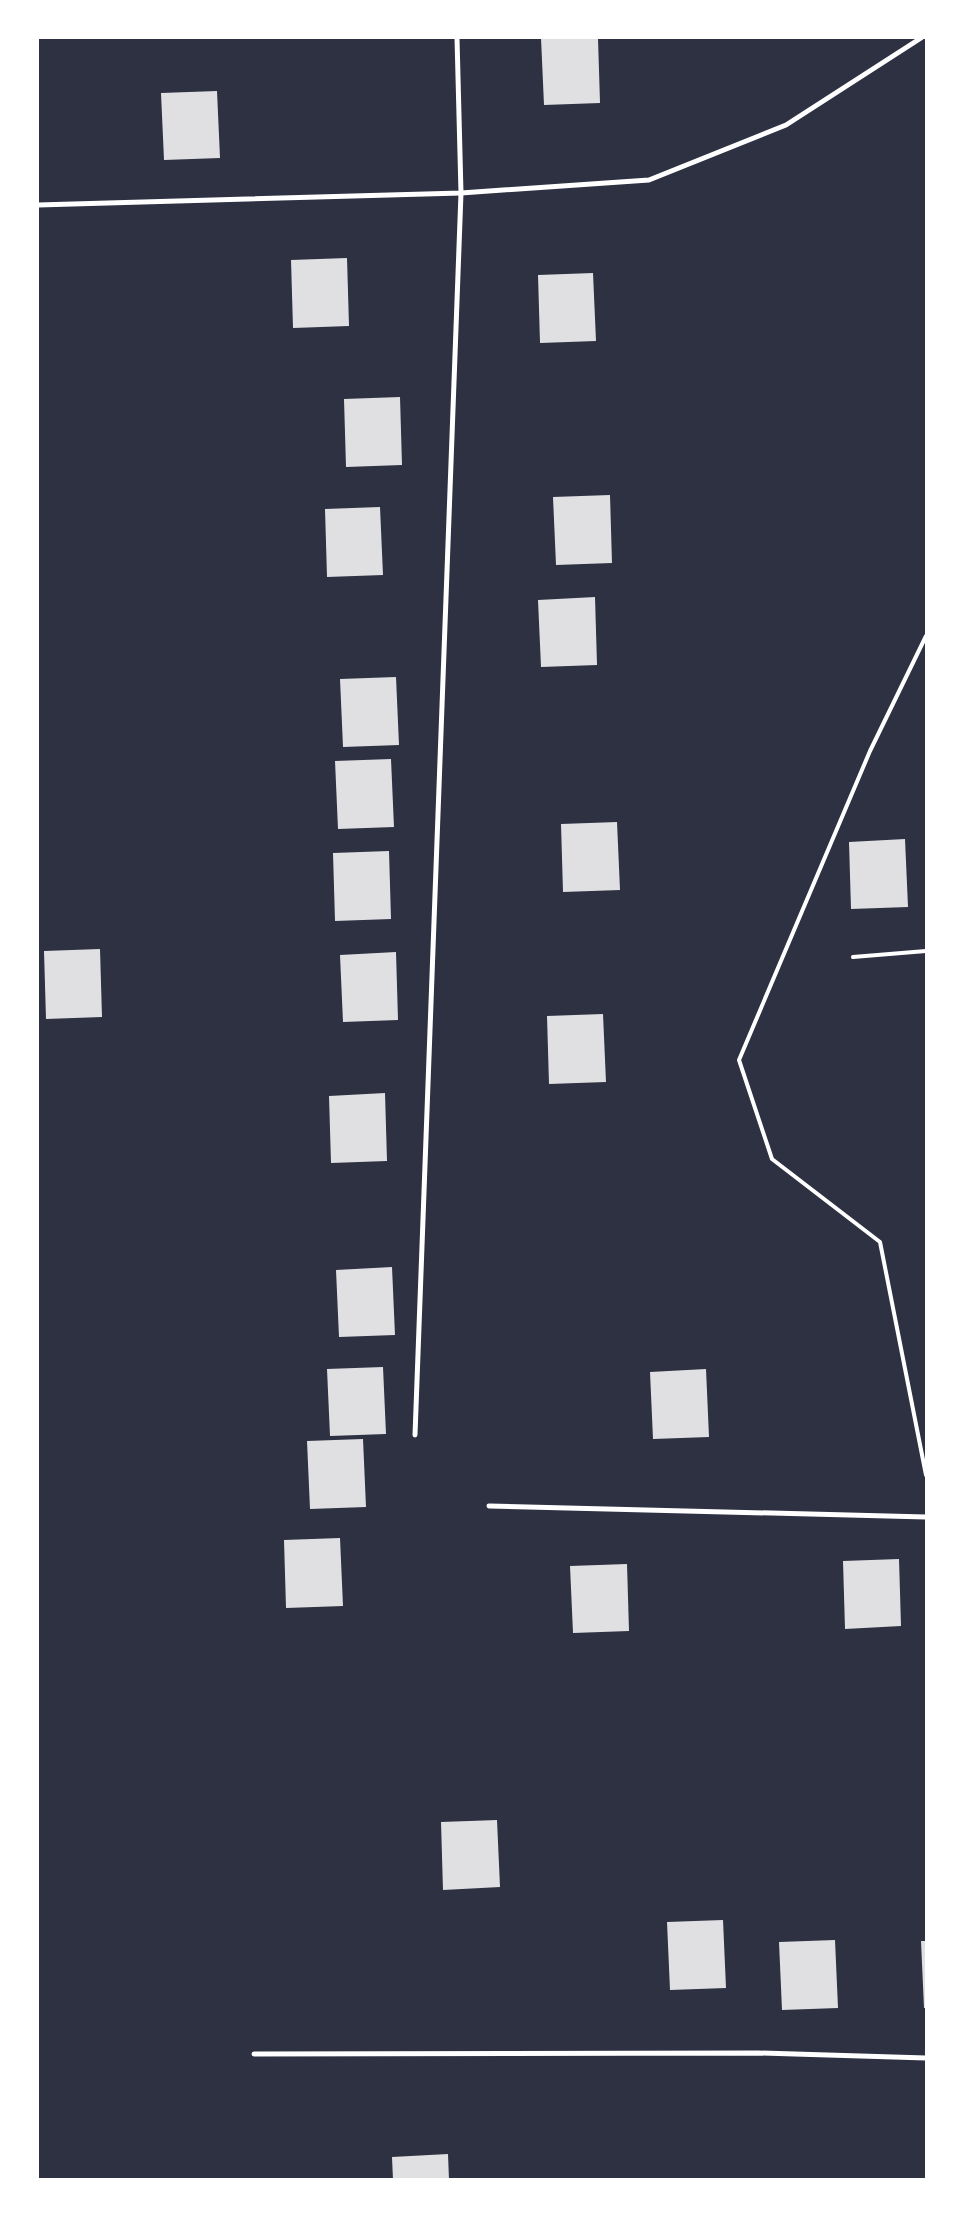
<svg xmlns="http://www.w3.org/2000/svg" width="964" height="2217" viewBox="0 0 964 2217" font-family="Bitter,serif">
<rect width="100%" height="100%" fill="#2d3142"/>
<!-- building -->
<g fill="#e0e0e3">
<path d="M541 38H598L600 103 544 105Z"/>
<path d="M217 91 220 158 164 160 161 93Z"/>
<path d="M347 258 349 326 293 328 291 260Z"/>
<path d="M593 273 596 341 540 343 538 275Z"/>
<path d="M400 397 402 465 346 467 344 399Z"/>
<path d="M610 495 612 563 556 565 553 497Z"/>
<path d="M380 507 383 575 327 577 325 509Z"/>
<path d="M595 597 597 665 541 667 538 600Z"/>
<path d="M396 677 399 745 343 747 340 679Z"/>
<path d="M391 759 394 827 338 829 335 761Z"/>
<path d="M617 822 620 890 563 892 561 824Z"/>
<path d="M905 839 908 907 851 909 849 842Z"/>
<path d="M389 851 391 919 335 921 333 853Z"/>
<path d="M100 949 102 1017 46 1019 44 951Z"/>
<path d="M396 952 398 1020 343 1022 340 955Z"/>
<path d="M603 1014 606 1082 549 1084 547 1016Z"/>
<path d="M385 1093 387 1161 331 1163 329 1096Z"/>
<path d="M392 1267 395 1335 339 1337 336 1270Z"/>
<path d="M383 1367 386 1434 330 1436 327 1369Z"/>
<path d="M706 1369 709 1437 653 1439 650 1372Z"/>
<path d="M363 1439 366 1507 310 1509 307 1441Z"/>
<path d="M340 1538 343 1606 286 1608 284 1540Z"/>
<path d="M899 1559 901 1626 845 1629 843 1561Z"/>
<path d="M627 1564 629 1631 573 1633 570 1566Z"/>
<path d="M497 1820 500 1887 443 1890 441 1822Z"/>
<path d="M723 1920 726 1988 670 1990 667 1922Z"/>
<path d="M835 1940 838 2008 782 2010 779 1942Z"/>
<path d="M921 1941H926V2008H924Z"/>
<path d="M448 2154 449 2180H393L392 2157Z"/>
</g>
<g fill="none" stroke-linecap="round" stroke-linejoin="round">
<!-- service -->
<g stroke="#fff" stroke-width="4">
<path d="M926 636 870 751 739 1060 772 1159 880 1242 926 1475"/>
<path d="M853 957 926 951"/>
</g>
<!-- minor -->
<g stroke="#fff" stroke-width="5">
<path d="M38 205 461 193 649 180 786 125 921 38"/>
<path d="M415 1435 461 193 457 38"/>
<path d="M489 1506 926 1517"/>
<path d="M254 2054 758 2053 926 2058"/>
</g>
</g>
<!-- border -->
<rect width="964" height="2217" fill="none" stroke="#ffffff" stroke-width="78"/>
</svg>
